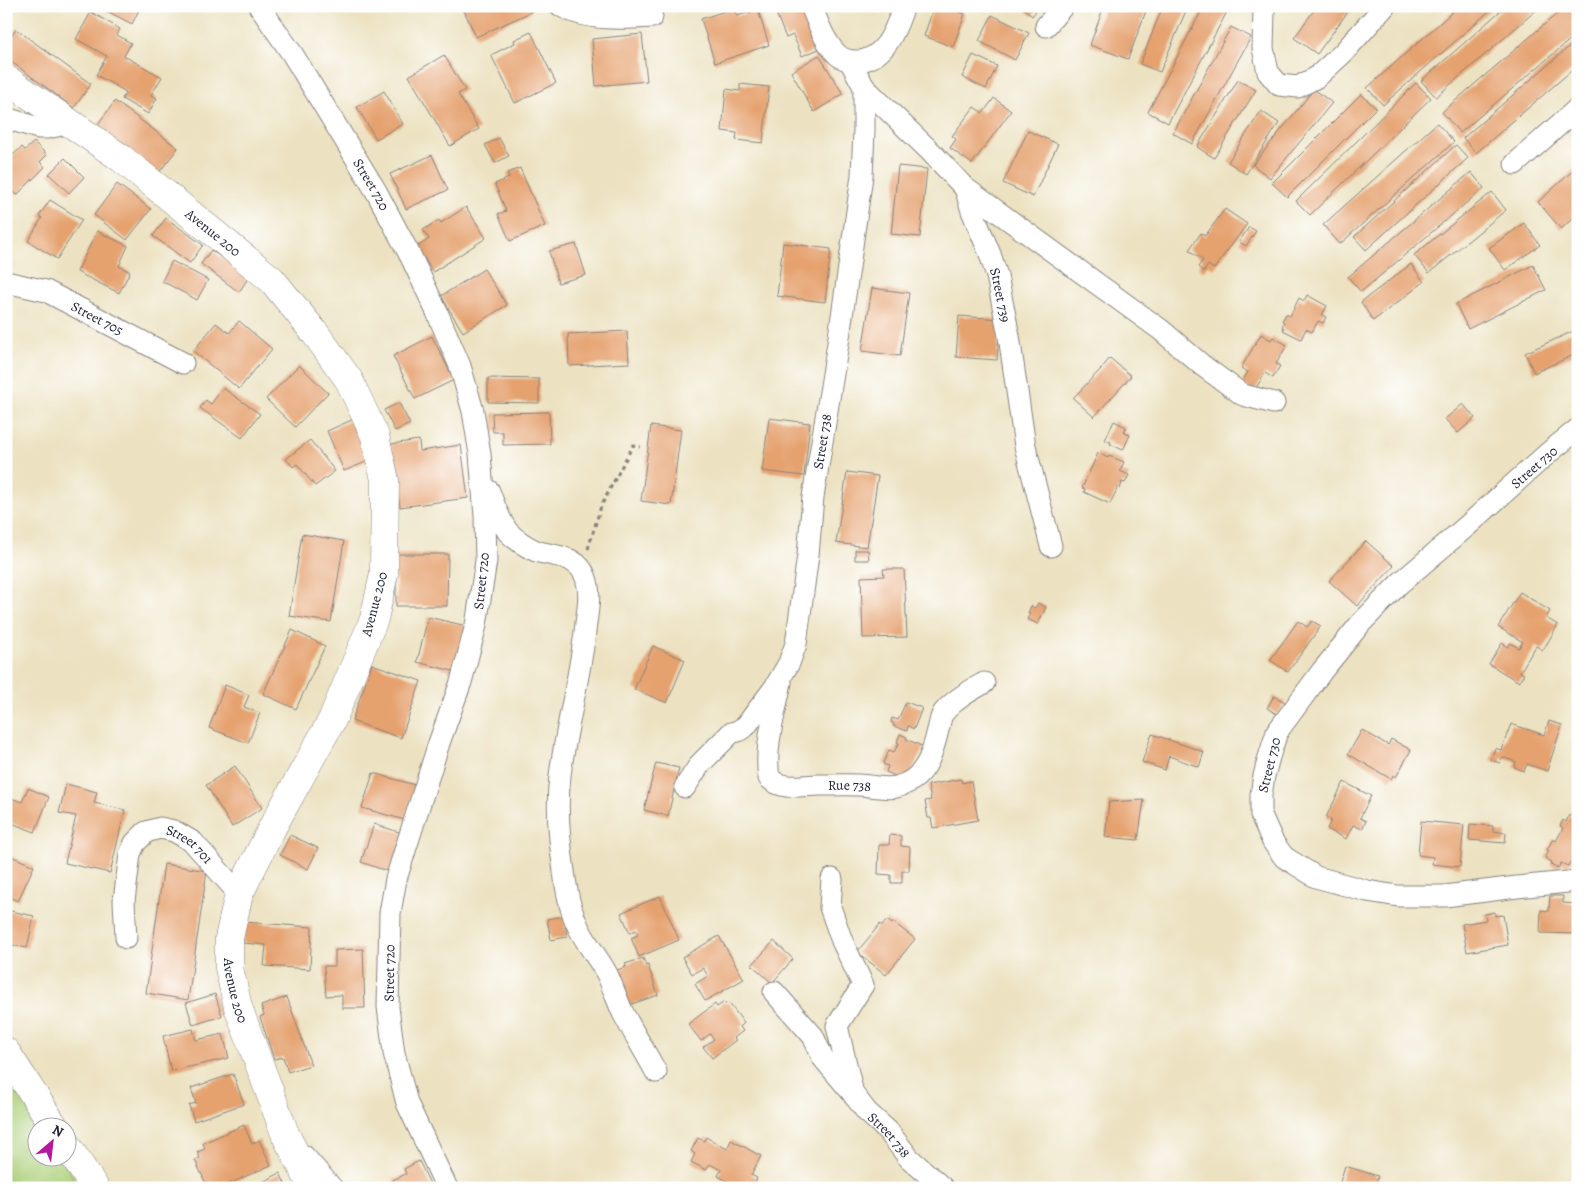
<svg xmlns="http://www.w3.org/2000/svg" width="1584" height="1194" viewBox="0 0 1584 1194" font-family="Alegreya,serif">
<rect width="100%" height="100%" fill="#fff"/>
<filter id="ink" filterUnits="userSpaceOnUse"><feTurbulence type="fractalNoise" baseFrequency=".02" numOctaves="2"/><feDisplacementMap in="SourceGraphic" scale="10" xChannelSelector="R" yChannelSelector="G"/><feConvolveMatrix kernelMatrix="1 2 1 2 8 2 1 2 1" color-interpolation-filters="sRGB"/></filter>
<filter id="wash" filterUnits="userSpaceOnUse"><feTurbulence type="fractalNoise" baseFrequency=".0096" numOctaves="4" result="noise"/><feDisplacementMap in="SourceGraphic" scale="20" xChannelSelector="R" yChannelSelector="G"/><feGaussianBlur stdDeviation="1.12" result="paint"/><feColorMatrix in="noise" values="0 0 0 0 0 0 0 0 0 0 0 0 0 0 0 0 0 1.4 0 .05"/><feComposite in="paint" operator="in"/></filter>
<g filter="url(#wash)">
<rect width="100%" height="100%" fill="#ece2c1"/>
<!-- green -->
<path fill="#a9cd76" stroke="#667858" d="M6 1071 42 1126H38V1156L61 1157 81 1188H6Z"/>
<g id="blocks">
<!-- building -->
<g fill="#e5a16e">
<path d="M97 6H141L132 24Z"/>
<path d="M462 6H529L531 12 476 37Z"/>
<path d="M773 6H800L819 49 802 56 793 35 786 38Z"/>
<path d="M934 6H944L965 14 953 47 924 36Z"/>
<path d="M1021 6H1040L1032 16Z"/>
<path d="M1104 6H1133L1146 11 1128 59 1090 45Z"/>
<path d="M1163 6H1188L1160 72 1140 64Z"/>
<path d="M1204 6H1230L1168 123 1148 112Z"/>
<path d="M1317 6H1352L1317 54 1294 38Z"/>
<path d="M1459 6H1495L1383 105 1367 88Z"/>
<path d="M1506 6H1541L1436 97 1421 81Z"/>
<path d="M1566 6H1578V33L1460 133 1442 112Z"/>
<path d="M734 8 737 16 758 10 769 45 715 63 701 19Z"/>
<path d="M91 12 120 29 117 35 131 43 124 56 162 77 151 95 157 98 148 114 122 99 126 92 96 75 107 56 76 39Z"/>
<path d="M992 15 1029 33 1015 60 979 41Z"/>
<path d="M1231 27 1251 37 1192 144 1173 133Z"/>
<path d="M16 29 91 84 74 108 6 58V43Z"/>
<path d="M531 32 556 83 515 103 491 55 515 43 514 40Z"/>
<path d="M642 34 647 81 596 86 592 39Z"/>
<path d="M1578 39V65L1476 153 1463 138Z"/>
<path d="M444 55 465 90 458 94 479 129 450 146 409 76Z"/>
<path d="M819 55 843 94 814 112 791 72Z"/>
<path d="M973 55 997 66 986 89 962 77Z"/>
<path d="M1238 80 1256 90 1214 158 1197 147Z"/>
<path d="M1416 83 1431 98 1310 215 1296 201Z"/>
<path d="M740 84 769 87 763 143 736 140 737 133 722 131 726 89 740 91Z"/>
<path d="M1314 89 1332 103 1270 178 1253 165Z"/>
<path d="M384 91 403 124 376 139 357 107Z"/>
<path d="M1361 94 1376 108 1287 197 1272 183Z"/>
<path d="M994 98 1011 111 972 164 950 148 956 139 952 136 974 107 983 113Z"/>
<path d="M115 101 178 148 158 174 95 128Z"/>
<path d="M1261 111 1279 123 1246 174 1228 162Z"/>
<path d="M1437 123 1454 142 1340 244 1323 225Z"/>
<path d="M1028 131 1058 144 1033 197 1003 183Z"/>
<path d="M499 138 509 156 495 163 485 145Z"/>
<path d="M34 142 47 155 40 162 45 167 17 195 6 184V161L22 147 25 150Z"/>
<path d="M1456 145 1468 158 1366 250 1354 237Z"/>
<path d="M432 155 448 190 406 209 390 174Z"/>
<path d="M65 158 84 177 69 193 49 174Z"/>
<path d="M898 166 927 169 920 237 891 234Z"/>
<path d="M1578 166V214L1561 229 1538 202Z"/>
<path d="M520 168 545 226 510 241 498 214 506 211 495 184 509 178 507 173Z"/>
<path d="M1471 172 1484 188 1361 292 1348 277Z"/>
<path d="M117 184 151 209 127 240 94 215Z"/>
<path d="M1492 192 1506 210 1429 273 1414 255Z"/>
<path d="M50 200 82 220 57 259 28 241 42 218 39 216Z"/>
<path d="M466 207 486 238 433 272 417 247 429 239 423 230 439 220 441 223Z"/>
<path d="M1225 209 1247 224 1214 269 1208 265 1204 272 1198 267 1203 260 1189 250 1201 233 1205 236Z"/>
<path d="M166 218 203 245 190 263 153 236Z"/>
<path d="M6 219 12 227 6 231Z"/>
<path d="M1524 223 1540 245 1505 270 1489 248Z"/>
<path d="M1249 227 1256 231 1246 246 1239 242Z"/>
<path d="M97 231 128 246 119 266 130 272 119 293 77 272Z"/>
<path d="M783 243 831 249 825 302 777 296Z"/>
<path d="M576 244 586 275 558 283 549 251Z"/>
<path d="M211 250 249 277 239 292 201 264Z"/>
<path d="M172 261 208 280 197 300 162 281Z"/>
<path d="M1411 264 1424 282 1373 321 1361 302Z"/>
<path d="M1533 265 1546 290 1468 329 1456 304Z"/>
<path d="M484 269 507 305 463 332 441 296Z"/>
<path d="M872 288 909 293 900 356 862 351Z"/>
<path d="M1307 295 1327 306 1322 315 1326 317 1323 323 1318 321 1312 332 1306 329 1301 339 1283 330 1284 328 1282 327 1284 322 1282 321 1286 314 1290 316 1299 298 1304 301Z"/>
<path d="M959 316 1000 319 997 360 956 357Z"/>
<path d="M239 321 272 349 239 389 193 351 216 323 229 333Z"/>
<path d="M1578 329V353L1534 373 1525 353Z"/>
<path d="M627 331 629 363 569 366 568 334Z"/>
<path d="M1261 334 1271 340 1273 337 1287 345 1276 364 1280 366 1273 378 1265 373 1253 393 1242 382 1248 372 1241 368Z"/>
<path d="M432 336 454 380 415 399 393 356Z"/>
<path d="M1110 358 1131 376 1094 417 1073 398 1101 369Z"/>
<path d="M299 365 328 393 295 427 266 399Z"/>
<path d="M488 378 539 379V403L488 402Z"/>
<path d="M223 388 260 414 242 438 200 408 206 400 211 404Z"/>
<path d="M399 403 410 424 395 431 384 410Z"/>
<path d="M1463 404 1475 418 1458 433 1445 419Z"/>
<path d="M549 412 550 444 503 445V432H493L492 413Z"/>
<path d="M769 418 810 423 804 476 762 471Z"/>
<path d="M354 419 371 460 344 471 327 431Z"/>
<path d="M1114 421 1126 427 1124 432 1130 435 1123 450 1110 444 1111 442 1105 440Z"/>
<path d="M651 426 681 430 671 505 641 501Z"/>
<path d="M310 440 335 471 315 486 297 464 293 467 286 459Z"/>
<path d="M419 440 420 451 461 445 468 498 400 507 391 444Z"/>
<path d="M1098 453 1108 458 1109 456 1124 462 1120 471 1129 475 1125 483 1122 482 1120 489 1118 487 1110 504 1084 492 1085 489 1082 488Z"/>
<path d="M847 472 878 476 867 547 836 543Z"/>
<path d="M302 534 344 541 331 622 289 616Z"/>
<path d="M1366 541 1394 566 1357 606 1329 581Z"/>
<path d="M855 550H868L869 560H855Z"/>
<path d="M396 554H448L447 606H396Z"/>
<path d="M883 569H904L907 637 863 638 861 577 884 576Z"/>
<path d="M1520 592 1550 611 1546 618 1558 625 1543 650 1536 646 1520 672 1524 674 1519 682 1489 664 1502 643 1508 647 1510 643 1519 648 1523 642 1498 627Z"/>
<path d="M1038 603 1046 607 1038 624 1027 619 1030 614 1028 613 1031 606 1035 608Z"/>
<path d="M428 617 471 627 461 673 417 662Z"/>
<path d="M1298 621 1307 627 1312 621 1321 626 1288 672 1270 660Z"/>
<path d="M292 630 325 646 296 709 263 694Z"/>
<path d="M653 646 685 660 667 703 634 689Z"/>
<path d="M372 664 421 681 401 738 352 721Z"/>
<path d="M225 685 249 695 244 707 260 713 248 743 209 728Z"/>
<path d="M1274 696 1285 702 1278 715 1267 708Z"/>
<path d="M906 702 922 708 914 729 908 726 907 731 893 726 894 724 891 722 892 718 898 720Z"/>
<path d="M1549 721 1562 725 1547 771 1527 764 1524 771 1514 767 1516 762 1502 757 1500 763 1491 760 1495 748 1501 750 1511 724 1544 735Z"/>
<path d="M1362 730 1388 745 1391 739 1411 750 1396 777 1393 775 1391 779 1348 754Z"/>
<path d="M900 734 907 737 906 739 924 747 909 776 900 778 886 772 888 766 883 764 889 750 894 752 899 743 897 742Z"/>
<path d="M1152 734 1204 752 1199 767 1169 756 1165 770 1142 762Z"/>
<path d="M656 763 679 768 668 816 644 810Z"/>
<path d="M235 766 262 808 232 827 206 785Z"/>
<path d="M373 773 415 785 405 820 362 808Z"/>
<path d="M961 779 962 783 971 781 978 820 933 828 931 818H928L925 801 931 800 928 785Z"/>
<path d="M1344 782 1371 796 1360 818 1366 821 1362 829 1353 825 1346 839 1327 829 1331 820 1326 817Z"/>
<path d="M66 784 97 792 94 803 125 810 110 873 65 863 76 816 59 813Z"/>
<path d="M28 788 49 797 35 832 6 821V811L11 798 22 802Z"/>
<path d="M1144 800 1138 840 1105 837 1109 802Z"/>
<path d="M1569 815 1578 820V865L1570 862 1568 866 1561 863 1558 868 1550 865 1552 862 1545 858 1549 851 1547 850 1553 839 1556 841 1563 828 1560 826 1563 820 1566 822Z"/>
<path d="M1421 821 1464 825 1460 867 1432 864 1433 857 1418 855Z"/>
<path d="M374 824 408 835 395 874 361 862Z"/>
<path d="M1470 824 1493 826V831L1506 833 1505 843 1469 840Z"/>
<path d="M290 835 318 848 308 869 280 855Z"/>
<path d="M890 835 901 836V846L910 847 909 871H902V883H891V875L878 874 879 845H889Z"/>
<path d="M6 854 34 866 18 901 6 896Z"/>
<path d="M164 864 207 871 188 1000 146 993Z"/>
<path d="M660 896 679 940 639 957 631 938 638 935 636 930 630 933 621 913Z"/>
<path d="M1550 896H1563V903L1578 904V934L1540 933 1541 910 1549 911Z"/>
<path d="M6 910 34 916 27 948 6 944Z"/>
<path d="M1495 912V916L1503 915 1508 945 1467 952 1462 924 1486 920 1485 914Z"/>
<path d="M564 916 567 937 551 940 547 919Z"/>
<path d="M887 920 892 924 893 922 915 939 886 975 857 952 880 924 882 926Z"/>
<path d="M244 922 312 927 310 969 264 966 266 945 243 943Z"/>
<path d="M719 936 744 979 705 1001 695 984 708 976 703 968 692 974 682 957Z"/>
<path d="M774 941 793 959 772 983 752 965Z"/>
<path d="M363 949 365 1008H342V995L326 996 324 966H335V950Z"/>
<path d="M643 958 646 966 648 965 658 995 629 1005 617 970 626 967 625 964Z"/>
<path d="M215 994 222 1016 193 1025 186 1003Z"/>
<path d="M287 997 311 1065 288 1072 283 1057 274 1059 260 1017 264 1015 261 1006Z"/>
<path d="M724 1002 726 1004 729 1003 744 1023 740 1027 743 1031 734 1038 736 1040 712 1058 703 1047 714 1039 710 1034 701 1041 688 1024 715 1004 717 1007Z"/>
<path d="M193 1029 196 1040 223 1034 229 1058 171 1071 163 1036Z"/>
<path d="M233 1074 244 1104 194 1121 189 1105 196 1103 191 1088Z"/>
<path d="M244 1125 252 1144 259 1140 271 1165 220 1188H208L195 1160 200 1158 197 1152 205 1149 203 1143Z"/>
<path d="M706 1137 727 1149 731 1140 761 1156 751 1175 757 1178 752 1188 747 1186V1188H740L718 1176 721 1170 710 1164 706 1170 691 1162 695 1154 691 1151 698 1138 704 1141Z"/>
<path d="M419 1161 432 1188H397L393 1180 406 1174 404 1169Z"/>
<path d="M1345 1166 1378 1176 1375 1188H1338Z"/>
<path d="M280 1173 287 1188H251Z"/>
</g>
</g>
</g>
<g filter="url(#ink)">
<use href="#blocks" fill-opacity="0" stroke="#87827e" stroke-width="1"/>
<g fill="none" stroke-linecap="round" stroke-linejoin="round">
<defs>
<g id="minor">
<path id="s1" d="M259 6 293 55 376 191 412 259 436 310 460 366 473 411 480 454 485 516 486 561 476 625 461 682 439 743 396 879 390 913 388 1007 394 1053 407 1103 447 1188"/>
<path d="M561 6C586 21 624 19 652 17"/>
<path d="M811 6C818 22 824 41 836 53 841 59 850 61 857 61 886 60 896 28 904 6"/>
<path d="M1265 6 1264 11 1263 48 1268 72 1279 85 1298 87 1317 77 1343 53 1385 6"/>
<path d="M1046 26 1063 6"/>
<path id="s2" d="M864 87 930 151 965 188 972 211 990 254 997 276 1009 336 1025 446 1051 546"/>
<path d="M6 118 38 128H47L71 123"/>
<path d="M1515 164 1578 108"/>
<path d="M965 188 1161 330 1203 366 1243 395 1274 403"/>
<path id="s3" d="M6 282 46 291 183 363"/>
<path d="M1578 429 1547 454 1467 526 1399 584 1361 623 1322 671 1277 732 1269 757 1264 776 1261 795V815L1273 842 1284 857 1316 877 1367 891 1398 896H1445L1517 887 1578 881"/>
<path d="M489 491C494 505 499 519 508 532 515 539 527 547 536 551 556 557 578 555 586 578 591 593 588 608 586 623 581 675 566 725 560 776 556 808 559 839 564 871 566 888 569 906 576 922 584 941 597 956 607 974 613 987 617 1000 623 1013 633 1032 646 1053 656 1072"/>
<path id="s4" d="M781 682C775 713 764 747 769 778 784 792 804 784 823 785 838 785 854 784 869 786 878 787 887 789 896 787 925 780 932 756 938 730 940 724 940 716 944 712 955 699 970 691 984 683"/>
<path id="s5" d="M685 787 700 764 731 733 738 731 746 726 751 719 775 687 789 663 796 644 808 555 813 497 839 337 862 176 864 131V87L850 61"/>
<path id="s6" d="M832 879 830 907 842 941 863 985 837 1026 853 1094 867 1112 888 1131 909 1158 943 1188"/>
<path id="s7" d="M126 938 124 901 130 854 135 843 146 832 160 828 174 831 193 842 239 894"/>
<path d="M774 992 813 1036 823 1058 850 1090"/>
<path d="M304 1156 332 1188"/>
</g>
<g id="major">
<path id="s8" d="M6 79 121 158 272 280 315 333 349 380 375 436 385 480 384 574 374 619 332 720 273 826 239 894 229 938V968L238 1007 286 1136 313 1188"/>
<path d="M6 1052 54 1126"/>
<path d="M68 1147 95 1188"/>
</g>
</defs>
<!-- minor casing -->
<use href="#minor" stroke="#87827e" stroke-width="23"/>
<!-- major casing -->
<use href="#major" stroke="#87827e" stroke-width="29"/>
<!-- path -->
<path stroke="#87827e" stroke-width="3" stroke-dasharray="4 4" stroke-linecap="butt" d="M588 549 601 506 633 445 640 447"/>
<!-- minor -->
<use href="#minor" stroke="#fff" stroke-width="21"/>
<!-- major -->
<use href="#major" stroke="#fff" stroke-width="28"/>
</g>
</g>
<g text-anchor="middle" stroke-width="4" stroke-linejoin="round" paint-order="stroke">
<!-- street labels -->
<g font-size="14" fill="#22223b" stroke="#fff">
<text dy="5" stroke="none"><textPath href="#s1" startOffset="211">Street 720</textPath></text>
<text dy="5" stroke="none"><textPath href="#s8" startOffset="258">Avenue 200</textPath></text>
<text dy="5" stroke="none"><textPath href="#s2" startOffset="256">Street 739</textPath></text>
<text dy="5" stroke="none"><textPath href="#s3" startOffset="99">Street 705</textPath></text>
<text dy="5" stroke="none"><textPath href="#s5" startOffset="389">Street 738</textPath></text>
<text transform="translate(1534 467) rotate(-41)" y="5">Street 730</text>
<text transform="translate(481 581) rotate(-84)" y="5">Street 720</text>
<text transform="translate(374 604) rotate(-75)" y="5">Avenue 200</text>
<text transform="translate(1269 765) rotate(-76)" y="5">Street 730</text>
<text dy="5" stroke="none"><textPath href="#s4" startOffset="180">Rue 738</textPath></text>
<text dy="5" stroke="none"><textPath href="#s7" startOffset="161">Street 701</textPath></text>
<text transform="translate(389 973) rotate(-89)" y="5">Street 720</text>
<text dy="5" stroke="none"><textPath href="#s8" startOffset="1112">Avenue 200</textPath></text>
<text dy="5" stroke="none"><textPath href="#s6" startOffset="286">Street 738</textPath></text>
</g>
</g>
<!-- margin -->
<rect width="1584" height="1194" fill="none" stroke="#fff" stroke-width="25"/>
<!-- north arrow -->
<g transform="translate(52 1142) rotate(28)"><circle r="24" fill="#ffffff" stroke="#a7a7b1"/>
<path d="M0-4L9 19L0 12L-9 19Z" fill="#b5179e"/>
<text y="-8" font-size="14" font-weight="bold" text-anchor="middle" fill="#22223b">N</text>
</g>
</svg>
